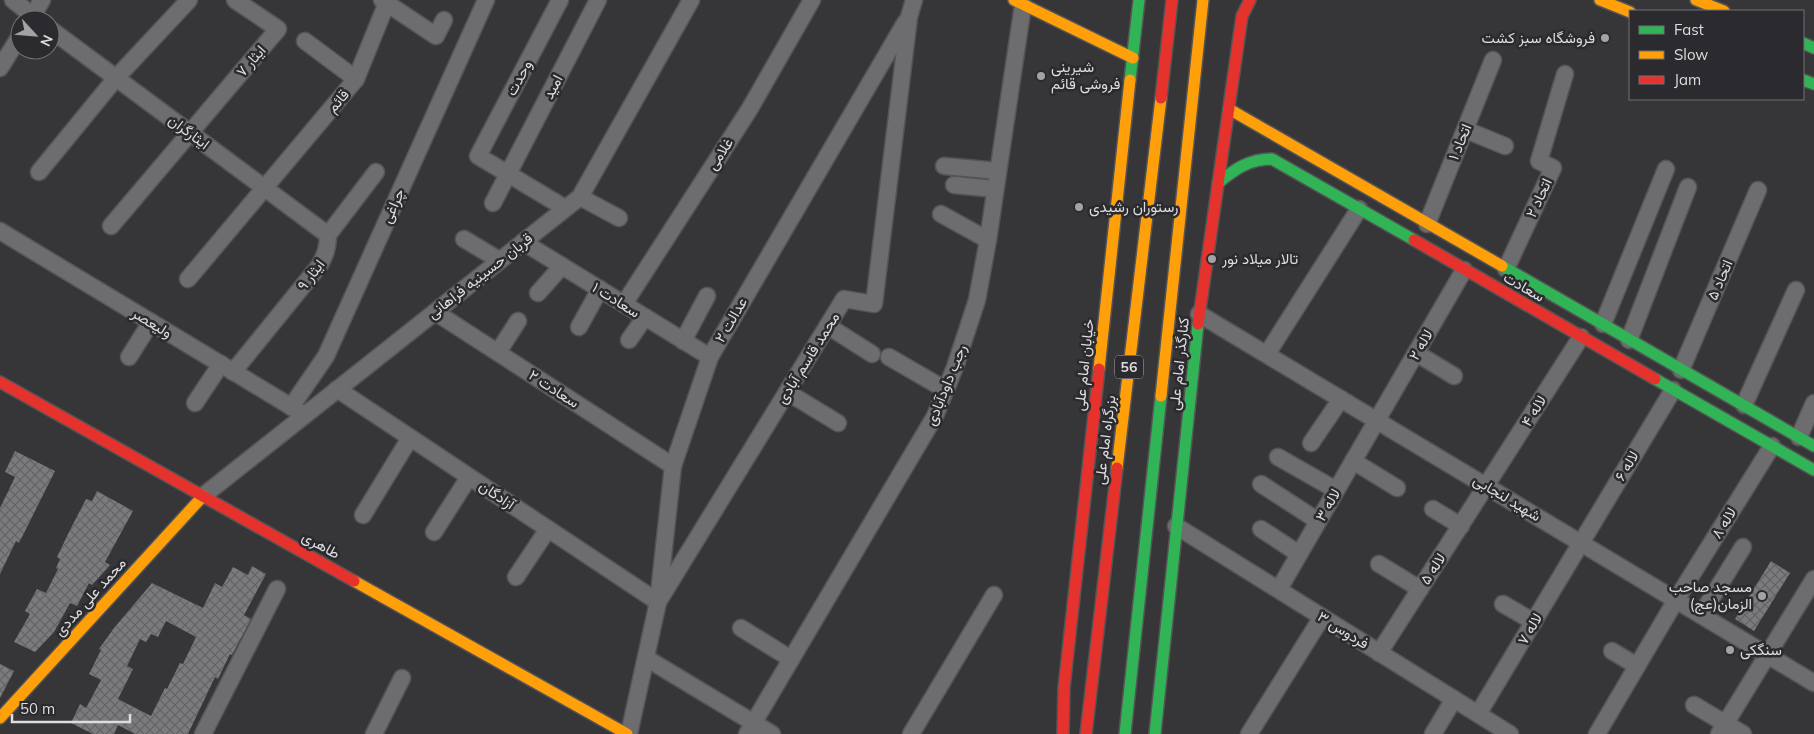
<svg xmlns="http://www.w3.org/2000/svg" width="1814" height="734" viewBox="0 0 1814 734" font-family="Mulish,Vazirmatn,sans-serif">
<defs>
<pattern id="building-cross-hatch" width="8" height="8" patternUnits="userSpaceOnUse" patternTransform="scale(1.25)"><rect width="8" height="8" fill="#7b7a7c"/><path d="M0 0l8 8M0 8l8-8" fill="none" stroke="#646465"/></pattern>
</defs>
<rect width="100%" height="100%" fill="#363538"/>
<!-- building -->
<g fill="url(#building-cross-hatch)" fill-rule="evenodd">
<path d="M15 451 55 471 19 543 16 541 0 574V508L15 477 5 472Z"/>
<path d="M97 491 133 511 105 562 110 565 92 585 89 583 77 606 70 603 54 632 35 652 14 642 30 614 25 611 37 589 46 593 58 569 56 568 60 559 57 557 70 530 86 499 92 501Z"/>
<path d="M1771 561 1790 573 1754 631 1735 619Z"/>
<path d="M252 566 266 574 244 615 251 619 232 655 230 654 218 679 215 677 188 734H135L118 725 114 734H93L71 723 80 704 86 708 101 680 89 674 101 650 99 649 114 628 152 583 203 608 215 583 222 587 233 567 248 575ZM166 621 196 637 183 664 180 663 167 689 165 688 151 716 118 699 133 669 127 666 140 639 146 642 151 634 158 637Z"/>
<path d="M0 664 14 671 0 698Z"/>
</g>
<g fill="none" stroke-linecap="round" stroke-linejoin="round">
<defs>
<g id="street">
<path d="M13 0 38 20"/>
<path d="M382 0 436 36 444 20"/>
<path d="M560 0 478 156 565 208"/>
<path d="M30 20 42 0"/>
<path d="M50 29 328 235"/>
<path d="M305 41 356 79"/>
<path d="M0 68 20 36"/>
<path d="M1466 130 1505 146"/>
<path d="M944 166 998 171"/>
<path d="M39 172 116 78 189 0"/>
<path d="M954 185 995 189"/>
<path d="M580 197 619 218"/>
<path d="M493 203 598 0"/>
<path d="M941 214 988 240"/>
<path d="M1427 224 1493 60"/>
<path d="M111 226 278 29 235 0"/>
<path d="M0 231 300 412"/>
<path d="M464 239 499 260"/>
<path d="M523 242 710 357"/>
<path d="M1506 269 1553 168 1539 161 1565 74"/>
<path d="M188 279 356 79 388 0"/>
<path d="M538 293 562 266"/>
<path d="M624 304 749 110 812 0"/>
<path d="M435 312 673 466"/>
<path d="M1199 314 1814 683"/>
<path d="M1603 324 1666 169"/>
<path d="M828 326 872 354"/>
<path d="M579 327 600 289"/>
<path d="M629 340 645 317"/>
<path d="M1629 340 1688 187"/>
<path d="M683 341 707 296"/>
<path d="M498 352 518 321"/>
<path d="M1416 353 1454 376"/>
<path d="M1267 354 1359 209"/>
<path d="M129 357 151 322"/>
<path d="M889 357 946 390"/>
<path d="M1681 370 1758 190"/>
<path d="M233 372 319 266C325 256 328 248 328 235L376 172"/>
<path d="M337 389 658 602 844 299 874 304 909 17 914 0"/>
<path d="M787 392 838 423"/>
<path d="M195 403 221 364"/>
<path d="M1744 405 1796 290"/>
<path d="M291 407 326 356 486 0"/>
<path d="M1799 437 1814 403"/>
<path d="M1311 443 1341 399"/>
<path d="M1278 457 1336 490"/>
<path d="M1353 461 1397 488"/>
<path d="M1261 484 1318 521"/>
<path d="M203 496 580 197 691 0"/>
<path d="M1433 509 1461 526"/>
<path d="M363 515 410 438"/>
<path d="M1176 526 1510 734"/>
<path d="M1261 529 1299 554"/>
<path d="M434 532 469 477"/>
<path d="M1379 564 1420 589"/>
<path d="M516 577 548 529"/>
<path d="M1279 589 1464 270"/>
<path d="M1503 604 1534 622"/>
<path d="M1701 615 1743 547"/>
<path d="M741 628 791 659"/>
<path d="M1612 651 1637 666"/>
<path d="M1379 653 1581 337"/>
<path d="M646 658 772 734"/>
<path d="M1694 705 1743 734"/>
<path d="M1478 714 1673 390"/>
<path d="M203 734 277 589"/>
<path d="M374 734 402 678"/>
<path d="M629 734 658 602 673 466 710 357 905 23"/>
<path d="M747 734 935 416 955 367 977 300 988 240 1023 5"/>
<path d="M911 734 994 595"/>
<path d="M1249 734 1322 617"/>
<path d="M1433 734 1454 699"/>
<path d="M1597 734 1676 600 1772 446"/>
<path d="M1719 734 1814 579"/>
</g>
<g id="fast">
<path d="M1803 43 1814 48"/>
<path d="M1130 80 1139 0"/>
<path d="M1803 80 1814 84"/>
<path d="M1218 183C1235 169 1249 159 1272 159L1414 240"/>
<path d="M1502 266 1814 446"/>
<path d="M1655 379 1814 470"/>
<path d="M1125 734 1161 396"/>
<path d="M1155 734 1198 324"/>
</g>
<g id="slow">
<path d="M1014 0 1133 58"/>
<path d="M1600 0 1630 12"/>
<path d="M1696 0 1724 11"/>
<path d="M1229 109 1502 266"/>
<path d="M1099 369 1130 80"/>
<path d="M1161 396 1203 0"/>
<path d="M1117 468 1161 98"/>
<path d="M354 581 627 734"/>
<path d="M0 718 203 496"/>
</g>
<g id="jam">
<path d="M1161 98 1172 0"/>
<path d="M1414 240 1655 379"/>
<path d="M1198 324 1242 16 1250 0"/>
<path d="M0 382 354 581"/>
<path d="M1063 734 1064 688 1099 369"/>
<path d="M1086 734 1117 468"/>
</g>
</defs>
<!-- street casing -->
<use href="#street" stroke="#545355" stroke-width="19"/>
<!-- fast casing -->
<use href="#fast" stroke="#545355" stroke-width="14"/>
<!-- slow casing -->
<use href="#slow" stroke="#545355" stroke-width="14"/>
<!-- jam casing -->
<use href="#jam" stroke="#545355" stroke-width="14"/>
<!-- street -->
<use href="#street" stroke="#6d6c6e" stroke-width="16"/>
<!-- fast -->
<use href="#fast" stroke="#30b455" stroke-width="11"/>
<!-- slow -->
<use href="#slow" stroke="#ff9f0a" stroke-width="11"/>
<!-- jam -->
<use href="#jam" stroke="#e5322d" stroke-width="11"/>
</g>
<!-- markers -->
<g fill="#a3a2a5" stroke="#2b2a2e" stroke-width="2">
<circle cx="1605" cy="38" r="5"/>
<circle cx="1041" cy="76" r="5"/>
<circle cx="1079" cy="207" r="5"/>
<circle cx="1212" cy="259" r="5"/>
<circle cx="1762" cy="596" r="5"/>
<circle cx="1730" cy="650" r="5"/>
</g>
<g text-anchor="middle" stroke-width="5" stroke-linejoin="round" paint-order="stroke">
<!-- shield labels -->
<rect fill="#2b2a2e" stroke="#a8a7aa" stroke-width="1" x="1115" y="355.5" width="28" height="23" rx="4"/>
<g font-size="14" font-weight="bold" fill="#dddcdf">
<text x="1129" y="372">56</text>
</g>
<!-- poi labels -->
<g font-size="15" fill="#dddcdf" stroke="#2b2a2e" text-anchor="start">
<text x="1595" y="43" text-anchor="end">فروشگاه سبز کشت</text>
<text x="1051" y="72">شیرینی<tspan x="1051" dy="17">فروشی قائم</tspan></text>
<text x="1089" y="212">رستوران رشیدی</text>
<text x="1222" y="264">تالار میلاد نور</text>
<text x="1752" y="592" text-anchor="end">مسجد صاحب<tspan x="1752" dy="17">الزمان(عج)</tspan></text>
<text x="1740" y="655">سنگکی</text>
</g>
<!-- street labels -->
<g font-size="15" fill="#dddcdf" stroke="#2b2a2e">
<text transform="translate(251 61) rotate(-49)" y="5">ایثار ۷</text>
<text transform="translate(519 78) rotate(-62)" y="5">وحدت</text>
<text transform="translate(553 87) rotate(-63)" y="5">امید</text>
<text transform="translate(338 101) rotate(-50)" y="5">قائم</text>
<text transform="translate(189 132) rotate(37)" y="5">ایثارگران</text>
<text transform="translate(1460 142) rotate(-68)" y="5">اتحاد ۱</text>
<text transform="translate(720 154) rotate(-57)" y="5">غلامی</text>
<text transform="translate(1539 198) rotate(-65)" y="5">اتحاد ۲</text>
<text transform="translate(393 206) rotate(-66)" y="5">چراغی</text>
<text transform="translate(311 275) rotate(-53)" y="5">ایثار ۹</text>
<text transform="translate(480 276) rotate(-38)" y="5">قربان حسینیه فراهانی</text>
<text transform="translate(1720 280) rotate(-67)" y="5">اتحاد ۵</text>
<text transform="translate(1524 287) rotate(30)" y="5">سعادت</text>
<text transform="translate(616 300) rotate(32)" y="5">سعادت ۱</text>
<text transform="translate(731 320) rotate(-60)" y="5">عدالت ۲</text>
<text transform="translate(152 323) rotate(31)" y="5">ولیعصر</text>
<text transform="translate(1421 345) rotate(-60)" y="5">لاله ۲</text>
<text transform="translate(808 358) rotate(-58)" y="5">محمد قاسم آبادی</text>
<text transform="translate(1179 364) rotate(-84)" y="5">کنارگذر امام علی</text>
<text transform="translate(1084 365) rotate(-84)" y="5">خیابان امام علی</text>
<text transform="translate(946 385) rotate(-68)" y="5">رجب داودآبادی</text>
<text transform="translate(554 389) rotate(33)" y="5">سعادت ۲</text>
<text transform="translate(1534 411) rotate(-58)" y="5">لاله ۴</text>
<text transform="translate(1105 440) rotate(-83)" y="5">بزرگراه امام علی</text>
<text transform="translate(1627 466) rotate(-59)" y="5">لاله ۶</text>
<text transform="translate(497 495) rotate(34)" y="5">آزادگان</text>
<text transform="translate(1507 498) rotate(31)" y="5">شهید لنجابی</text>
<text transform="translate(1328 505) rotate(-60)" y="5">لاله ۳</text>
<text transform="translate(1724 523) rotate(-58)" y="5">لاله ۸</text>
<text transform="translate(321 545) rotate(29)" y="5">طاهری</text>
<text transform="translate(1433 569) rotate(-57)" y="5">لاله ۵</text>
<text transform="translate(90 597) rotate(-48)" y="5">محمد علی مددی</text>
<text transform="translate(1530 629) rotate(-59)" y="5">لاله ۷</text>
<text transform="translate(1343 630) rotate(32)" y="5">فردوس ۳</text>
</g>
</g>
<!-- legend -->
<rect x="1629" y="10" width="175" height="90" fill="#2b2a2e" stroke="#727175"/>
<rect x="1639" y="26" width="25" height="8" fill="#30b455" stroke="#727175"/>
<text x="1674" y="35" font-size="15" fill="#dddcdf">Fast</text>
<rect x="1639" y="51" width="25" height="8" fill="#ff9f0a" stroke="#727175"/>
<text x="1674" y="60" font-size="15" fill="#dddcdf">Slow</text>
<rect x="1639" y="76" width="25" height="8" fill="#e5322d" stroke="#727175"/>
<text x="1674" y="85" font-size="15" fill="#dddcdf">Jam</text>
<!-- north arrow -->
<g transform="translate(35 35) rotate(116)"><circle r="24" fill="#2b2a2e" stroke="#727175"/>
<path d="M0-4L9 19L0 12L-9 19Z" fill="#a3a2a5"/>
<text y="-8" font-size="14" font-weight="bold" text-anchor="middle" fill="#dddcdf">N</text>
</g>
<!-- scale -->
<path d="M12 714v8h118v-8" fill="none" stroke="#dddcdf" stroke-width="2.5"/>
<text x="20" y="714" font-size="15" fill="#dddcdf" stroke="#2b2a2e" stroke-width="4" paint-order="stroke">50 m</text>
</svg>
